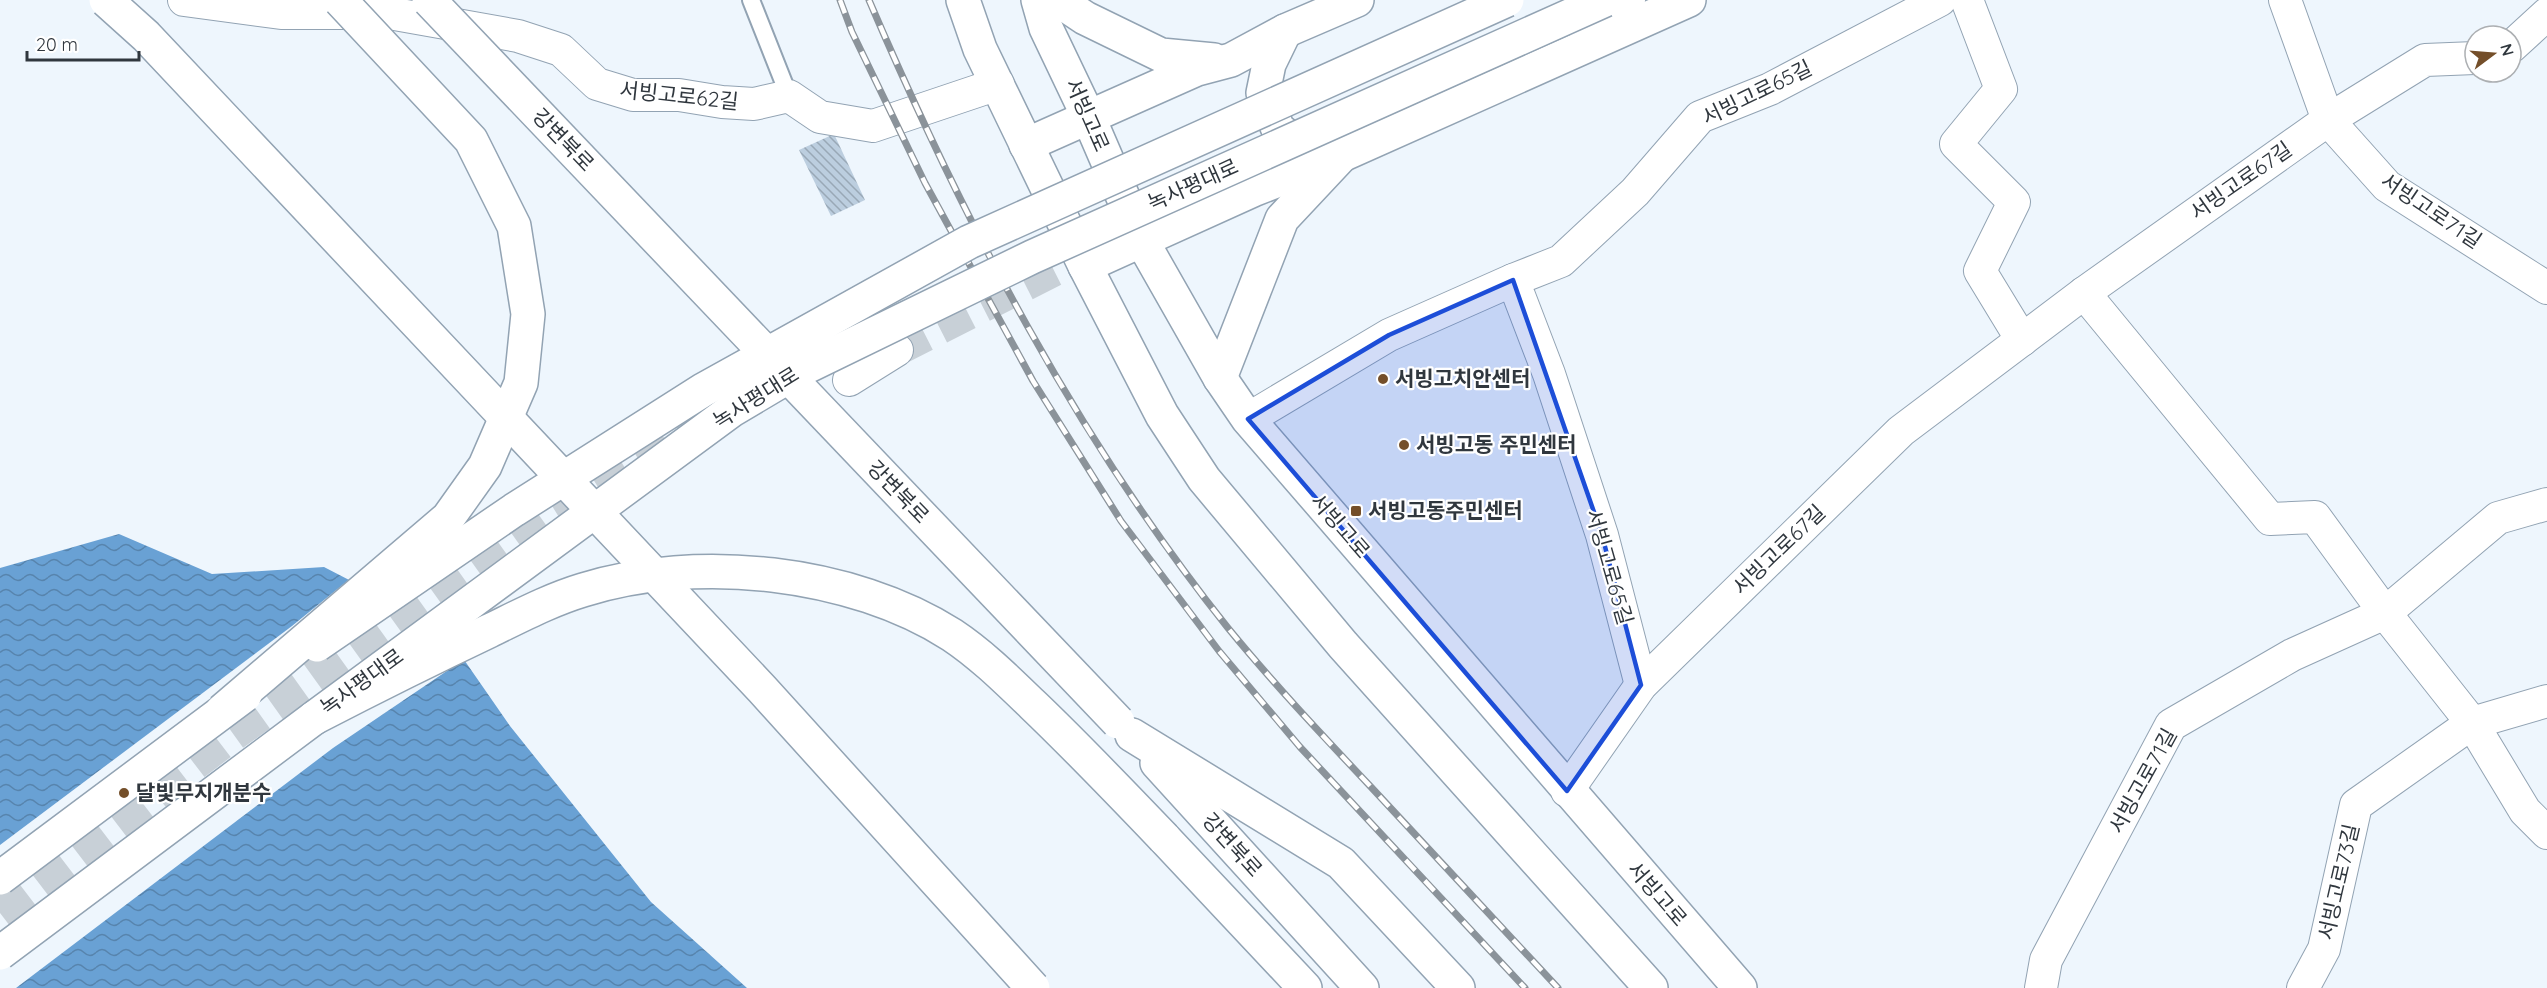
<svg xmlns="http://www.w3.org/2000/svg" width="2547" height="988" viewBox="0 0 2547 988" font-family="Quicksand,'Noto Sans KR',sans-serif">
<defs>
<pattern id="water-waves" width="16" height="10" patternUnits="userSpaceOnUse" patternTransform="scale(1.5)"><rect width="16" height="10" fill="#69a1d4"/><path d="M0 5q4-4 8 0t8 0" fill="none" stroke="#5784ad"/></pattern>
<pattern id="building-back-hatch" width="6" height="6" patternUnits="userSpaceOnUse" patternTransform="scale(1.5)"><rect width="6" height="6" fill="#bccedf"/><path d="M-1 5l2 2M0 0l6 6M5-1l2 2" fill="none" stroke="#99a8b6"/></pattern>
</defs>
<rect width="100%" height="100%" fill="#eef6fd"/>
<!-- water -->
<path fill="url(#water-waves)" d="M119 534 212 574 324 567 442 628 510 726 651 902 747 988H0V568Z"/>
<!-- pier -->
<path fill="#eef6fd" d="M351 578 444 626 466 658 333 748 16 988H0V845L292 626Z"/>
<!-- building -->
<path fill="url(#building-back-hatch)" d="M834 134 865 200 831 216 799 150Z"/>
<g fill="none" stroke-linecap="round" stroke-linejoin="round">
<!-- street-tunnel -->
<path stroke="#c8d0d7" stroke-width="32" stroke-dasharray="32 16" stroke-linecap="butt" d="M897 350 1104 245"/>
<!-- secondary-tunnel -->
<path stroke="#c8d0d7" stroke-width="33" stroke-dasharray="33 16" stroke-linecap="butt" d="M0 913 227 739 546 510 716 406"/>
<defs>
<path id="lane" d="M751 0 789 96"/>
<g id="street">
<path d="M184 0 281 13H389L518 36 561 50 597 84 633 95H679L722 102 754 104 789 96 820 117 873 126 998 84"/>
<path d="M1967 0 2001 89 1956 144 2014 202 1980 271 2022 340"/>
<path d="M2285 0 2328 120 2387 186 2547 288"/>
<path d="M1581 22 1629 0"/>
<path d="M2511 47 2547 14"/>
<path d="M2084 293 2270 519 2315 517 2385 613 2472 723 2525 811 2547 833"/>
<path d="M849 380 897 350"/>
<path d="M1248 419 1389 335 1513 280"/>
<path d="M1641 685 1602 535 1549 374 1513 280 1561 261 1635 192 1700 117 1770 89 1940 0"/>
<path d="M1567 791 1641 685 1901 431 2084 293 2328 120 2425 60 2475 58"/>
<path d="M2041 988 2046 960 2171 725 2292 655 2385 613 2498 518 2547 504"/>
<path d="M2303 988 2324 949 2356 805 2472 723 2547 701"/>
</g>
<g id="primary">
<path d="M963 0 980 49 1085 266 1162 415 1204 479 1343 645 1651 988"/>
<path d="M1038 0 1046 28 1088 116 1142 241 1220 378 1248 419 1740 988"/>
<path d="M1058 0 1085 18 1161 55 1214 60"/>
<path d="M1026 145 1197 69 1231 60 1285 31 1357 0"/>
<path d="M1085 266 1253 190 1342 155 1689 0"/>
<path d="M1220 378 1282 219 1342 155 1297 144 1278 129 1263 93 1269 64 1285 31"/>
</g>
<g id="highway">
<path d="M1132 735 1341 863 1458 988"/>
<path d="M1157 763 1362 988"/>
<path d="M1164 838 1305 988"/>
</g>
</defs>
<!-- lane casing -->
<use href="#lane" stroke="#92a3b3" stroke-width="20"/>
<!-- street casing -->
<use href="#street" stroke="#92a3b3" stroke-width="34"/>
<!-- primary casing -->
<use href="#primary" stroke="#92a3b3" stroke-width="36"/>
<!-- highway casing -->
<use href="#highway" stroke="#92a3b3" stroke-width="36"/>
<!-- lane -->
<use href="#lane" stroke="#fff" stroke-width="16"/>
<!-- street -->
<use href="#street" stroke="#fff" stroke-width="32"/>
<!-- primary -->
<use href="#primary" stroke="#fff" stroke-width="33"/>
<!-- highway -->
<use href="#highway" stroke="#fff" stroke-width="33"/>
<defs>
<g id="rail">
<path d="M840 0 852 32 925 183 1033 381 1121 521 1219 651 1300 747 1525 988"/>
<path d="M869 0C964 222 1077 439 1228 628 1273 683 1322 735 1371 787 1433 854 1496 921 1558 988"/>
</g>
</defs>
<!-- rail casing -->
<use href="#rail" stroke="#8b939a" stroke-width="7"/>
<!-- rail -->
<use href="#rail" stroke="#fff" stroke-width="4.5" stroke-dasharray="14" stroke-linecap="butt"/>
<defs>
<g id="primary-bridge">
<path d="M317 645 514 510 703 390 969 242 1507 0"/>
<path d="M0 878 245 695"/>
<path d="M0 953 314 718 732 410 796 372 1032 257 1605 0"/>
</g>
<g id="highway-bridge">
<path d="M106 0 146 36 762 689 1033 988"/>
<path d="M429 0 1118 722"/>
<path d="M222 711 448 518 485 466 521 383 528 314 514 226 471 140 340 0"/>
<path d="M314 718C372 688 430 659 489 631 520 616 550 600 583 590 697 554 852 571 952 635 982 655 1008 681 1033 705 1078 748 1121 793 1164 838"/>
</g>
</defs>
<!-- primary-bridge casing -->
<use href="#primary-bridge" stroke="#92a3b3" stroke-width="36" stroke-linecap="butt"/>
<!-- highway-bridge casing -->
<use href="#highway-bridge" stroke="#92a3b3" stroke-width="36" stroke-linecap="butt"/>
<!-- primary-bridge -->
<use href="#primary-bridge" stroke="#fff" stroke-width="33"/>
<!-- highway-bridge -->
<use href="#highway-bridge" stroke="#fff" stroke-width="33"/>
</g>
<!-- marked area -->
<path fill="#1d4ed8" fill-opacity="0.2" stroke="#1d4ed8" stroke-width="4.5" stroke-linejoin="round" d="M1513 280 1602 535 1641 685 1567 791 1248 419 1389 335Z"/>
<!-- markers -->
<g fill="#744f2a" stroke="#fff" stroke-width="2">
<circle cx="1383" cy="379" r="6"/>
<circle cx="1404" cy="445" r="6"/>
<rect x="1350" y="505" width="12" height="12" rx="3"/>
<circle cx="124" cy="793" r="6"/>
</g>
<g text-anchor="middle" stroke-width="4.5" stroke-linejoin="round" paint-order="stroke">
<!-- street labels -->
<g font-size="21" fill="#30373e" stroke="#fff">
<text transform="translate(1757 93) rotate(-26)" y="7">서빙고로65길</text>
<text transform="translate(679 96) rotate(6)" y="7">서빙고로62길</text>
<text transform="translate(1087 115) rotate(66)" y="7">서빙고로</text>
<text transform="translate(563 140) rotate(46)" y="7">강변북로</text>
<text transform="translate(2241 181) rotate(-35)" y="7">서빙고로67길</text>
<text transform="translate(1193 185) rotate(-24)" y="7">녹사평대로</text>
<text transform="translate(2431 211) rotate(34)" y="7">서빙고로71길</text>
<text transform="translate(756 398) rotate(-32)" y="7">녹사평대로</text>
<text transform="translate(898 492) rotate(46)" y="7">강변북로</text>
<text transform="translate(1340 526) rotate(49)" y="7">서빙고로</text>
<text transform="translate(1779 550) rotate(-44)" y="7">서빙고로67길</text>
<text transform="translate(1609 567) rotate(74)" y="7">서빙고로65길</text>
<text transform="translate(362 682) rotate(-36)" y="7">녹사평대로</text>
<text transform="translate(2143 781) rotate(-61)" y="7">서빙고로71길</text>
<text transform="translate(1232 845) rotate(48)" y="7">강변북로</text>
<text transform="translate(2339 882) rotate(-77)" y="7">서빙고로73길</text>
<text transform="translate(1657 894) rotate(49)" y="7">서빙고로</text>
</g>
<!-- poi labels -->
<g font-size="21" font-weight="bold" fill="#30373e" stroke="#fff" text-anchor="start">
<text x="1395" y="386">서빙고치안센터</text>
<text x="1416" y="452">서빙고동 주민센터</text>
<text x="1368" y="518">서빙고동주민센터</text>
<text x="136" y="800">달빛무지개분수</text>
</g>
</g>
<!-- north arrow -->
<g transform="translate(2493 54) rotate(74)"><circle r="28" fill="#ffffff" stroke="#acafb2" stroke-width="1.5"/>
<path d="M0-4.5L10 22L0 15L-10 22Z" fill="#744f2a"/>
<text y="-9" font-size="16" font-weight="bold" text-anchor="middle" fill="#30373e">N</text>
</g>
<!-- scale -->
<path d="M27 51v9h112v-9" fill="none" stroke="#30373e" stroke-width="3"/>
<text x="36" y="51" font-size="18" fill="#30373e" stroke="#ffffff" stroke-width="4.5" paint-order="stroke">20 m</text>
</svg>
